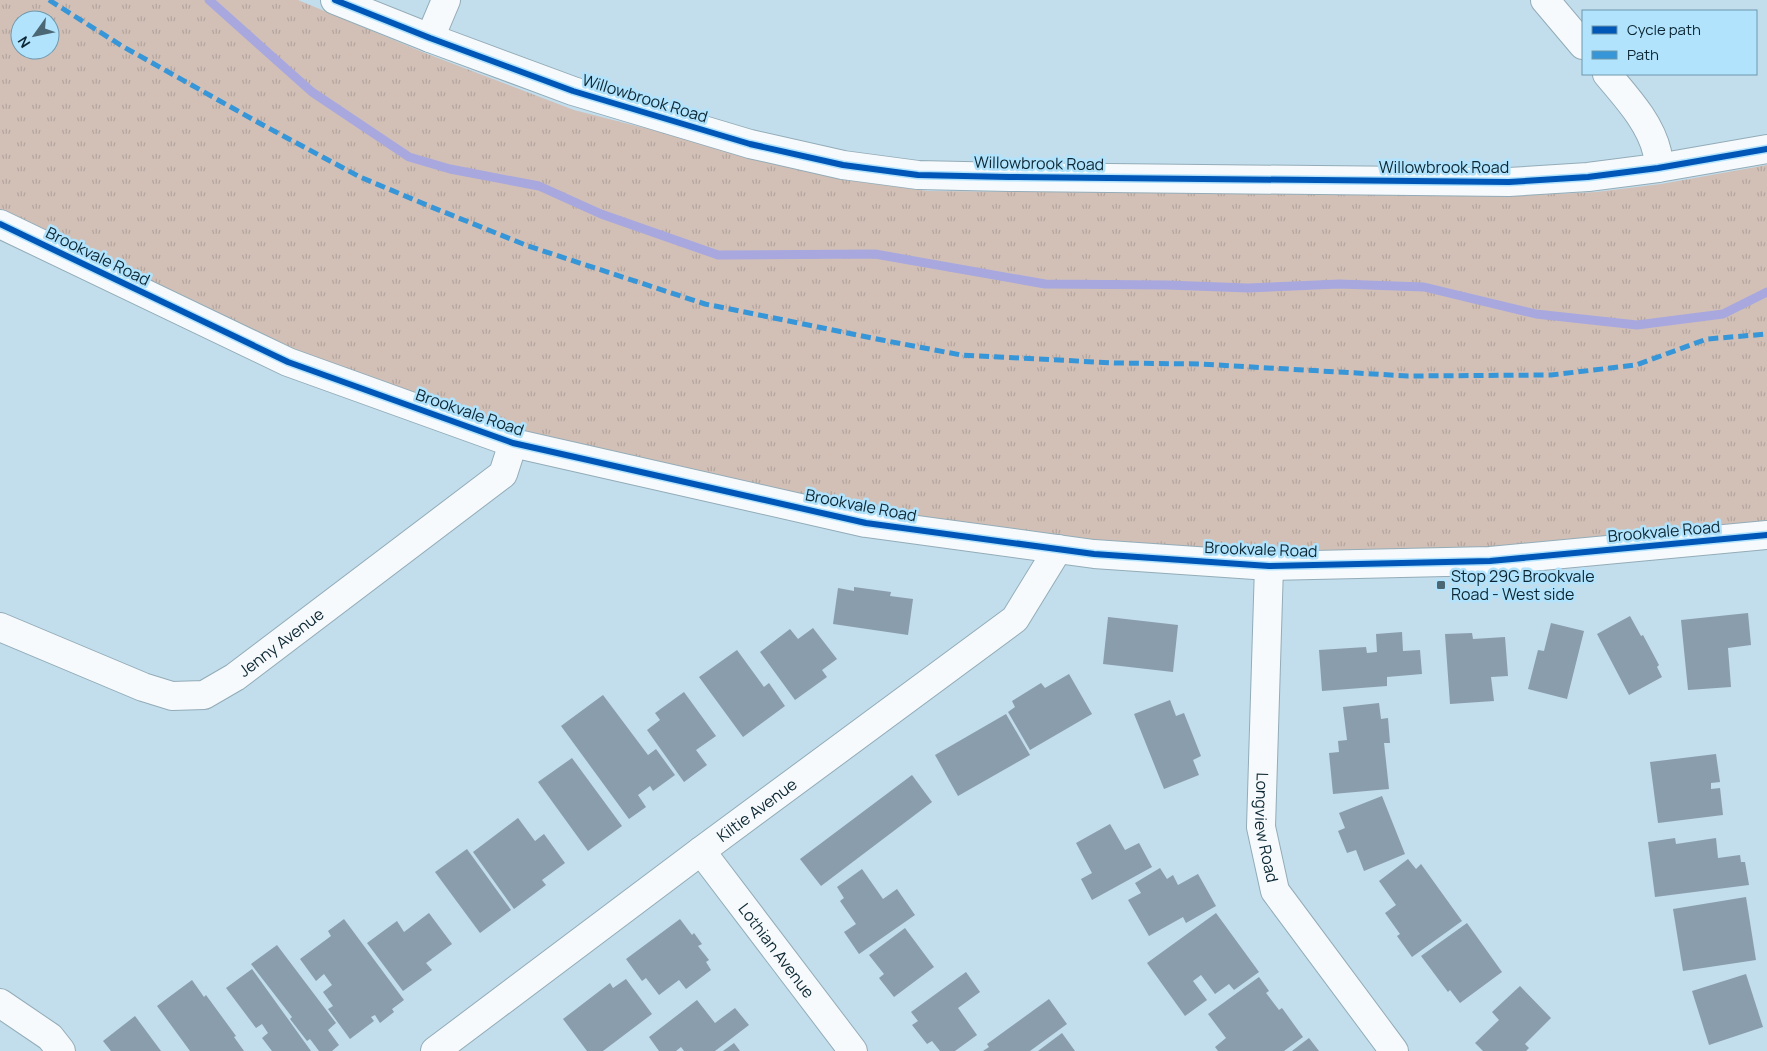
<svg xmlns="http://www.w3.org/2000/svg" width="1767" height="1051" viewBox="0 0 1767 1051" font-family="Manrope,sans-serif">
<defs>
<pattern id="park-tufts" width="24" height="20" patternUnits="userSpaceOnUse" patternTransform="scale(1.25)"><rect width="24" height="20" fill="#d2c0b7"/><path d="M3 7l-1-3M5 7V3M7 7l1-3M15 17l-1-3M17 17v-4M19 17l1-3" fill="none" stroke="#b3a59e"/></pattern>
</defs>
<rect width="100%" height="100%" fill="#c2ddec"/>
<!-- park -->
<path fill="url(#park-tufts)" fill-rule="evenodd" d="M0 0H298L425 53 574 110 845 179 928 191 1516 196 1596 192 1661 184 1767 165V520L1490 561 1058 549 513 443 0 224ZM20 20H50V50H20Z"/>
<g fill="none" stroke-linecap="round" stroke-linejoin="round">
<!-- stream -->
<path stroke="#a8a8df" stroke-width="9" d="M209 0 312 92 409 157 450 169 539 186 601 214 718 255 875 254 1045 284 1167 285 1248 288 1339 284 1424 287 1536 314 1637 325 1723 314 1767 292"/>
</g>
<!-- building -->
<g fill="#8a9dac">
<path d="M854 587 891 592 890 596 913 599 908 635 833 624 838 588 854 591Z"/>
<path d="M1748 613 1751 645 1728 648 1731 687 1688 690 1681 620Z"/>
<path d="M1630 616 1641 636 1643 635 1659 665 1657 667 1662 677 1629 695 1597 634Z"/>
<path d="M1108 617 1178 625 1173 672 1103 664Z"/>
<path d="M1551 623 1584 631 1567 699 1528 689 1538 650 1544 651Z"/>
<path d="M813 628 837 659 822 670 827 677 795 700 760 652 790 629 798 639Z"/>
<path d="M1402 632 1403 651 1420 650 1422 674 1387 677V686L1322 691 1319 650 1366 647 1367 653 1377 652 1376 634Z"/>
<path d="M1472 633 1473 639 1505 637 1508 676 1491 677 1494 701 1450 704 1445 634Z"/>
<path d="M737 650 764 687 769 683 785 706 743 737 699 677Z"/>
<path d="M1069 674 1092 714 1030 750 1008 712 1015 707 1012 701 1041 683 1045 688Z"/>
<path d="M684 692 716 736 696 750 707 765 684 782 647 730 660 720 655 713Z"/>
<path d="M603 695 648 755 656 749 675 775 653 791 650 786 638 795 646 807 629 819 561 726Z"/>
<path d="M1170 700 1176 716 1184 713 1201 756 1193 760 1199 775 1164 789 1134 714Z"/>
<path d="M1379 703 1381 719 1388 718 1390 743H1384L1389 789 1333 794 1329 753 1339 752 1338 741 1347 740 1343 707Z"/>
<path d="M1006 714 1030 755 958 796 935 755Z"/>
<path d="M1716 754 1720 782 1711 783V789L1720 788 1723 815 1658 823 1650 762Z"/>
<path d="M572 758 622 826 588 851 538 782Z"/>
<path d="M912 775 932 802 821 886 800 859Z"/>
<path d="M1382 796 1405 854 1364 871 1356 850 1347 853 1338 831 1345 828 1339 813Z"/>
<path d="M518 818 535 841 544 834 565 863 542 880 546 885 514 909 473 852Z"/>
<path d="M1110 824 1125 850 1139 843 1152 867 1092 900 1081 879 1092 873 1076 843Z"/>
<path d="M1675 838 1676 844 1716 838 1718 858 1740 855 1741 862H1745L1749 885 1655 897 1648 842Z"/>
<path d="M467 849 511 910 480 933 435 872Z"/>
<path d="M1408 859 1416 869 1421 864 1462 921 1412 957 1397 936 1400 934 1385 913 1396 905 1379 881Z"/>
<path d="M1160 868 1167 879 1173 875 1178 885 1198 874 1216 906 1186 923 1183 917 1149 936 1128 900 1141 893 1135 883Z"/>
<path d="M862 869 883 899 897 889 915 915 859 954 844 932 856 924 840 901 844 898 837 887Z"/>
<path d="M1746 897 1756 960 1683 971 1673 909Z"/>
<path d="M429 913 452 944 426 963 432 970 403 991 367 943 397 921 404 932Z"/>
<path d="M1216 913 1259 972 1234 990 1229 984 1215 994 1201 975 1193 981 1207 1000 1185 1016 1147 963Z"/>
<path d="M344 919 404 1000 392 1009 394 1012 380 1023 375 1015 371 1017 374 1021 350 1039 328 1009 333 1006 323 992 332 985 324 974 316 981 300 959 331 936 328 931Z"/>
<path d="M680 919 692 935 694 933 702 944 698 946 709 960 706 962 711 970 686 989 679 980 659 995 646 978 642 981 626 959Z"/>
<path d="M1467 923 1502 972 1460 1003 1450 990 1448 992 1421 956Z"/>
<path d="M905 928 934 967 894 997 879 978 884 974 869 955Z"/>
<path d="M277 945 336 1023 328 1030 339 1045 332 1051H319L310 1039 307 1041 290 1019 292 1017 251 964Z"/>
<path d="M252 969 311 1051H272L262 1038 268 1033 262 1024 256 1028 226 988Z"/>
<path d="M966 972 980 992 958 1008 977 1035 955 1051H940L932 1041 927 1044 912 1025 918 1021 911 1012Z"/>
<path d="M1746 974 1763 1027 1709 1045 1692 991Z"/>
<path d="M1259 977 1269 991 1266 993 1279 1010 1282 1008 1303 1037 1284 1051H1218L1215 1047 1226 1038 1208 1014Z"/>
<path d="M626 979 652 1014 603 1051H587L563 1019 610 983 613 988Z"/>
<path d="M192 980 204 997 206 995 236 1036 234 1037 244 1051H190L157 1006Z"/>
<path d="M1520 986 1551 1018 1525 1044 1529 1048 1526 1051H1483L1475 1043 1499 1020 1492 1012Z"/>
<path d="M1049 999 1067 1024 1030 1051H983L989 1047 987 1044Z"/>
<path d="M697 1000 715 1023 735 1008 749 1025 715 1051H684L681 1047 676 1051H659L649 1037Z"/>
<path d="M135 1016 161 1051H111L103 1041Z"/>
<path d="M1062 1033 1075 1051H1038Z"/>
<path d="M1309 1038 1319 1051H1292Z"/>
<path d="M734 1043 740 1051H723Z"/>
</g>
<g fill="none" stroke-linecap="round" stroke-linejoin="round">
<defs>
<g id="minor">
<path d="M335 0 430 38 573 91 750 144 843 165 918 175 1009 177 1509 182 1588 177 1658 168 1767 149"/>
<path d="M1545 0 1583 45"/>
<path d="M430 38 446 0"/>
<path d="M1607 74C1626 97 1650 122 1657 152 1658 157 1658 163 1658 168"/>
<path d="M0 224 288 362 513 443 866 523 1094 554 1269 566 1490 561 1767 535"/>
<path id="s1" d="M1269 566 1261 827 1275 891 1394 1051"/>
<path id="s2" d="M0 627 143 687 172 696 204 695 235 677 503 474 513 443"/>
<path id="s3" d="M701 851 853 1051"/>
<path d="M0 1003 50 1037 61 1051"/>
<path id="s4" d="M435 1051 701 851 1015 619 1058 549"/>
</g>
</defs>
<!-- minor casing -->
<use href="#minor" stroke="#93acb8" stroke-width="30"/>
<!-- minor -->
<use href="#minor" stroke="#f6fafc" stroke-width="28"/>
<!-- quiet -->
<path stroke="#3796d8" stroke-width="5" stroke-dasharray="10 5" stroke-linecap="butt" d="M49 0 122 46 261 124 360 177 429 206 528 246 705 304 882 340 961 355 1115 363 1200 364 1408 376 1551 375 1636 365 1707 339 1767 334"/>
<defs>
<g id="cycleway">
<path d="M335 0 430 38 573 91 750 144 843 165 918 175 1009 177 1509 182 1588 177 1658 168 1767 149"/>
<path d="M0 224 288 362 513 443 866 523 1094 554 1269 566 1490 561 1767 535"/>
</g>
</defs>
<!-- cycleway casing -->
<use href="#cycleway" stroke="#b1e3fd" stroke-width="9"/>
<!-- cycleway -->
<use href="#cycleway" stroke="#0057b8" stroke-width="6"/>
</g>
<!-- markers -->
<rect fill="#4c6774" stroke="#b1e3fd" stroke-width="2" x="1436" y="580" width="10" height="10" rx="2.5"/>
<g text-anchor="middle" stroke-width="5" stroke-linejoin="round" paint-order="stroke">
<!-- street labels -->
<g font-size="16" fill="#0c2733" stroke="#b1e3fd">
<text transform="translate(645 98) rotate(17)" y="6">Willowbrook Road</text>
<text transform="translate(1039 163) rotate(1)" y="6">Willowbrook Road</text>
<text x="1444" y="173">Willowbrook Road</text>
<text transform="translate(98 256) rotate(26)" y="6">Brookvale Road</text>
<text transform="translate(470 412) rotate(19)" y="6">Brookvale Road</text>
<text transform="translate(861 505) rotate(11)" y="6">Brookvale Road</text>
<text transform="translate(1664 531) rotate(-5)" y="6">Brookvale Road</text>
<text transform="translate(1261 549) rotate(2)" y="6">Brookvale Road</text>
<text dy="6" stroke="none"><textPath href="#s2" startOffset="311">Jenny Avenue</textPath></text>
<text dy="6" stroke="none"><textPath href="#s4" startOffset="402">Kiltie Avenue</textPath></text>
<text dy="6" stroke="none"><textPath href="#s1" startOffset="262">Longview Road</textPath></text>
<text dy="6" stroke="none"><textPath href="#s3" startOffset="125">Lothian Avenue</textPath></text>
</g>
<!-- poi labels -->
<g font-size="16" fill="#0c2733" stroke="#b1e3fd" text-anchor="start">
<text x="1451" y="582">Stop 29G Brookvale<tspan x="1451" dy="18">Road - West side</tspan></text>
</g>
</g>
<!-- legend -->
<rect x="1582" y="10" width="175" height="65" fill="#b1e3fd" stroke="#6f98ac"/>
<rect x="1592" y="26" width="25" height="8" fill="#0057b8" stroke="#6f98ac"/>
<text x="1627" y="35" font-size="15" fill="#0c2733">Cycle path</text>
<rect x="1592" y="51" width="25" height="8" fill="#3796d8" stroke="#6f98ac"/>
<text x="1627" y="60" font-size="15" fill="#0c2733">Path</text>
<!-- north arrow -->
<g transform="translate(35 35) rotate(237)"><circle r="24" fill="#b1e3fd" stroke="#6f98ac"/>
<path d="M0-4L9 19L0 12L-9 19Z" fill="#4c6774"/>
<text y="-8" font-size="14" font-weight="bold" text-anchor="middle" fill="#0c2733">N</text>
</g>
</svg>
